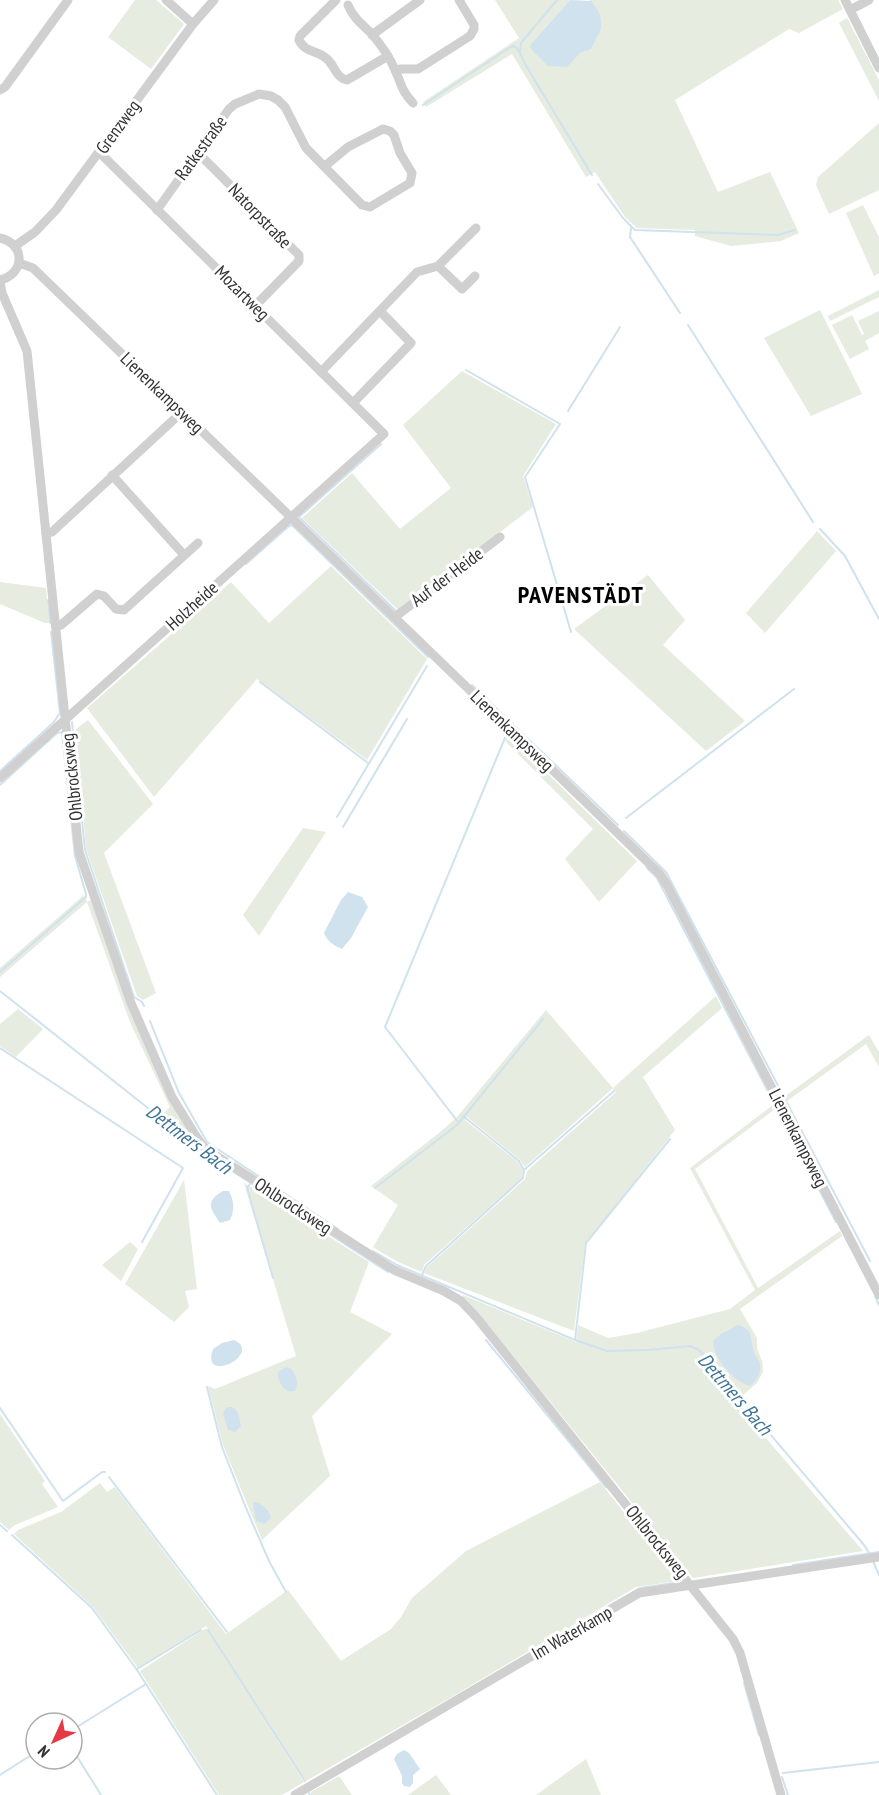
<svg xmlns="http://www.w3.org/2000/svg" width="879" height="1795" viewBox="0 0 879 1795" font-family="'PT Sans Narrow',sans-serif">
<rect width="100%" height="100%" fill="#fff"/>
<!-- green -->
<g fill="#e6ecdf">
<path d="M135 0H156L184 24 151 69 108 37Z"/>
<path d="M495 0H570L530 45 579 54 585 52 601 29 598 10 589 0H838L843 9 799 33 789 29 675 100 718 192 770 172 799 233 781 241 731 246 695 236V230L637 228 625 217 595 172 586 177 512 54 426 107 423 102 519 38Z"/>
<path d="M847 18 879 80V101L839 23Z"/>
<path d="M879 123V190L829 214 816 185 818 177Z"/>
<path d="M863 205 879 237V273L874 276 846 213Z"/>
<path d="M879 290V297L830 321 828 316Z"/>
<path d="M820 310 862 394 811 416 764 338Z"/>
<path d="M879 311V333L865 341 869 349 850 359 832 325 852 315 862 335 864 334 858 321Z"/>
<path d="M462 371 556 424 523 476 533 507 398 610 302 518 352 473 400 529 451 488 403 425Z"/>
<path d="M817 531 836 551 765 633 746 613Z"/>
<path d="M331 566 427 659 367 760 257 679 154 797 87 708 231 582 269 623Z"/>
<path d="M648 575 685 620 663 645 745 721 706 751 574 629Z"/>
<path d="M0 582 46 588 49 623H45L0 604Z"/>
<path d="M88 720 153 804 104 853 156 993 143 1000 137 996 86 849 76 729Z"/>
<path d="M508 735 637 861 599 902 565 859 593 829 505 741Z"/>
<path d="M303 828 326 832 259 936 243 915Z"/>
<path d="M84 895 87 902 91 900 128 1003 198 1142 196 1145 161 1116 170 1107 130 1022 87 902 0 977V968Z"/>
<path d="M716 996 722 1008 643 1077 675 1130 585 1244 574 1331 424 1273 427 1267 525 1179 527 1171 616 1092 613 1088 525 1167 520 1160 467 1117 465 1120 518 1162 523 1170 522 1178 424 1265 422 1272 398 1262 373 1247 398 1205 371 1186 439 1133 456 1118 546 1010 613 1088Z"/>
<path d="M18 1009 43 1029 16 1057 0 1046V1024Z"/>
<path d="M869 1035 879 1052V1067L866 1044 787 1101 784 1097Z"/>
<path d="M773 1105 775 1109 695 1169 758 1288 840 1231 842 1236 740 1309 757 1338V1348L762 1361 763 1372 757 1383 735 1402 863 1551 693 1578 479 1314 462 1298 463 1295 576 1342 578 1325 608 1338 637 1333 730 1309 755 1290 690 1168Z"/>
<path d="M184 1180 197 1289 185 1291 189 1307 174 1322 125 1284Z"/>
<path d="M244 1183 369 1262 350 1312 392 1334 312 1416 330 1476 262 1540 223 1445 208 1386 215 1389 296 1356Z"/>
<path d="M130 1242 138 1249 121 1281 102 1265Z"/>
<path d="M0 1414 45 1481 42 1484 58 1507 15 1525 9 1530 0 1522Z"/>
<path d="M600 1482 678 1581 636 1587 455 1695 306 1781 206 1626 138 1668 93 1607 14 1534 18 1530 61 1512 100 1483 107 1492 115 1487 226 1634 288 1590 341 1661 391 1629 401 1617 412 1598 466 1551Z"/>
<path d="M206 1628 304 1782 282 1795H219L140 1671Z"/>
<path d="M586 1759 601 1795H536Z"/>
<path d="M436 1775 451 1795H408Z"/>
<path d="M339 1776 352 1795H311V1792Z"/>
</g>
<!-- water -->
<g fill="#cfe2ee">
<path d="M570 0 591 1 598 10 601 19V29L591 49 579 54 567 67 548 66 531 49 530 45Z"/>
<path d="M348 892 362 897 368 907 351 938 342 949C334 946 328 942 324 933L341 900Z"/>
<path d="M223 1191H229C234 1201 235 1210 230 1220L220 1223C211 1209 204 1202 223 1191Z"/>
<path d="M738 1325C755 1330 749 1339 754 1352 755 1355 757 1358 759 1361 763 1370 758 1380 750 1386 733 1381 713 1358 713 1341L721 1334Z"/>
<path d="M234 1340C264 1354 200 1386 213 1349L222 1343Z"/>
<path d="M286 1367 291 1369C297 1376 299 1382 295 1391 284 1394 277 1381 278 1372Z"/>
<path d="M229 1407C239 1407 239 1417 241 1426L235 1432 228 1430 223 1413 226 1408Z"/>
<path d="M254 1502C261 1502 270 1511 271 1518L264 1524 256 1521 253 1504Z"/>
<path d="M404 1750 409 1753 420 1769 413 1775V1783L410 1787 404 1786 402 1783V1776L394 1759 397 1754Z"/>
</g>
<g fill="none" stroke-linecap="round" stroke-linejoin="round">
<!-- stream -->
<g stroke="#cfe2ee" stroke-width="2">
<path d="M557 0 521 43 520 53 525 64 592 175"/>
<path d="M423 105 512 46 516 47 519 52"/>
<path d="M598 184 623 218 635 230 778 235 795 230"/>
<path d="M631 228 630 237 680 313"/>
<path d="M688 325 813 522"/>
<path d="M466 370 560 424 525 477 571 632"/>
<path d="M568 411 620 327"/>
<path d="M381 444 299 517 396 611"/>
<path d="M820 529 845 556 879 619"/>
<path d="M246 564 289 526 292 525 428 657"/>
<path d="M48 600 50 623"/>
<path d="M260 682 368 763"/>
<path d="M472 685 618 825"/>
<path d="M72 722 85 850 134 997 142 1002 144 1006"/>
<path d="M0 771 53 723 60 713 51 632"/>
<path d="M0 785 57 733 62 732 75 856 86 894V897L0 972"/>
<path d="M337 817 427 666"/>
<path d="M626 818 794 689"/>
<path d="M343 827 407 719"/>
<path d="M624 831 666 872 870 1261"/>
<path d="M647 868 657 878 836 1222"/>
<path d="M0 991 206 1154 388 1272"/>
<path d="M150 1021 179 1093 207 1142 338 1229"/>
<path d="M0 1048 183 1168 142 1242"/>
<path d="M458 1122 385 1027 507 733 541 765"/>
<path d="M524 1170 614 1091"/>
<path d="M250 1184 247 1188 273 1278"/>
<path d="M375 1188 457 1125 543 1019"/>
<path d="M373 1251 397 1265 575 1340 607 1351 648 1350 690 1346 699 1350 864 1545 871 1556"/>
<path d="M422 1275 426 1266 523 1178 524 1170 519 1161 463 1116"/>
<path d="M875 1296 879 1305"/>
<path d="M486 1340 606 1487"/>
<path d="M575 1340 586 1243 670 1139"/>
<path d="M207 1387 222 1447 246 1508 269 1561 286 1592"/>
<path d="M0 1408 63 1501 102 1472H105"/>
<path d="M109 1477 227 1632"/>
<path d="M0 1525 7 1531"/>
<path d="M12 1535 92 1608 137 1670 217 1795"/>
<path d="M647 1539 677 1577"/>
<path d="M873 1561 879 1575"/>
<path d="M793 1565 879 1552"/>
<path d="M568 1629 640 1588 674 1583"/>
<path d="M208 1630 305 1781"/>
<path d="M137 1669 201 1630"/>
<path d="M744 1683 759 1735"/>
<path d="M72 1730 146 1684"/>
<path d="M73 1750 101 1795"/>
<path d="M783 1773 879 1762"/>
<path d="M0 1775 36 1752"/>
<path d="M782 1777 788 1795"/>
<path d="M309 1793 310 1795"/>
</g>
<!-- street -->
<g stroke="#d0d0d0" stroke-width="9">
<path d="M166 0 193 24"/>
<path d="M336 0 300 36 299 40C305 53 318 50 327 59 335 66 336 78 347 80L388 56"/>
<path d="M845 0 879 68"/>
<path d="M348 5C353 18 363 25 372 34 381 45 390 57 395 70 402 85 401 90 413 103"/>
<path d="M850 10 869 0"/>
<path d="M372 35 420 0"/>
<path d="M396 71 400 69H418L470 36 474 29V25L459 0"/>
<path d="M0 90 5 87 68 0"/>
<path d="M197 155 204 159C236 190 266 223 299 255V261L255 306"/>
<path d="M157 210 229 109 235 104 259 94 271 96 278 100 285 107 306 148 362 205 370 207 410 183 412 173 400 153 394 135 390 131 383 129 348 147 325 166"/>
<path d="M0 238C26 244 25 274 0 280"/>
<path d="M15 246 35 232 56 210 193 24 214 0"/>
<path d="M19 263 33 268 660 874 667 885 879 1295"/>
<path d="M438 266 476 228"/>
<path d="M0 282 2 293 27 351 79 852 131 1003 172 1097 196 1136 203 1146 212 1153 394 1270 444 1291 461 1301 477 1318 733 1639 740 1653 781 1795"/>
<path d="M321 372 417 272 438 266 462 289 475 276"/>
<path d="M353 403 411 343 380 311"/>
<path d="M112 475 184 555"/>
<path d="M46 533 52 532 182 412"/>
<path d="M395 617 500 537"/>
<path d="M56 626 61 625 97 594 104 596 116 609 124 610 198 543"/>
<path d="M0 778 384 434 99 152"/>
<path d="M295 1795 639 1593 879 1557"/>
</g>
</g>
<g text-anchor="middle" stroke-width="6" stroke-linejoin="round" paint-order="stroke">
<!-- street labels -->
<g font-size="18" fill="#333" stroke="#fff">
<text transform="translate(118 127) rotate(-54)" y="6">Grenzweg</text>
<text transform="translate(201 148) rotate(-54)" y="6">Ratkestraße</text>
<text transform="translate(260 216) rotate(46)" y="6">Natorpstraße</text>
<text transform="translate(242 293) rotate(45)" y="6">Mozartweg</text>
<text transform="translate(162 393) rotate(44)" y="6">Lienenkampsweg</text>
<text transform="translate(447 577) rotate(-37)" y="6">Auf der Heide</text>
<text transform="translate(192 606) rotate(-42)" y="6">Holzheide</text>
<text transform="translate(512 731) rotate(44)" y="6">Lienenkampsweg</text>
<text transform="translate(72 777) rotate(-96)" y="6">Ohlbrocksweg</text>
<text transform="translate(798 1138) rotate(63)" y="6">Lienenkampsweg</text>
<text transform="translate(293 1206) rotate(33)" y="6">Ohlbrocksweg</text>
<text transform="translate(657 1542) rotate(51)" y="6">Ohlbrocksweg</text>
<text transform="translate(572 1633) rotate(-30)" y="6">Im Waterkamp</text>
</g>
<!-- water labels -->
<g font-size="20" font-style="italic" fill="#3f7597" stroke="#fff">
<text transform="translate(189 1139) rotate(37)" y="7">Dettmers Bach</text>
<text transform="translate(735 1394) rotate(49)" y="7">Dettmers Bach</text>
</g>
<!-- district labels -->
<g font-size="24" font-weight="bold" letter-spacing="1.5" fill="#000" stroke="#fff">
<text x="581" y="603">PAVENSTÄDT</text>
</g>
</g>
<!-- north arrow -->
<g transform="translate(54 1741) rotate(225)"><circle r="28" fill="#ffffff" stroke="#adadad" stroke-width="1.5"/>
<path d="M0-4.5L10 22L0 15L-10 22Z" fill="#e63946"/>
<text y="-9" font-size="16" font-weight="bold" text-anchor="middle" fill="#333333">N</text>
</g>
</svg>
